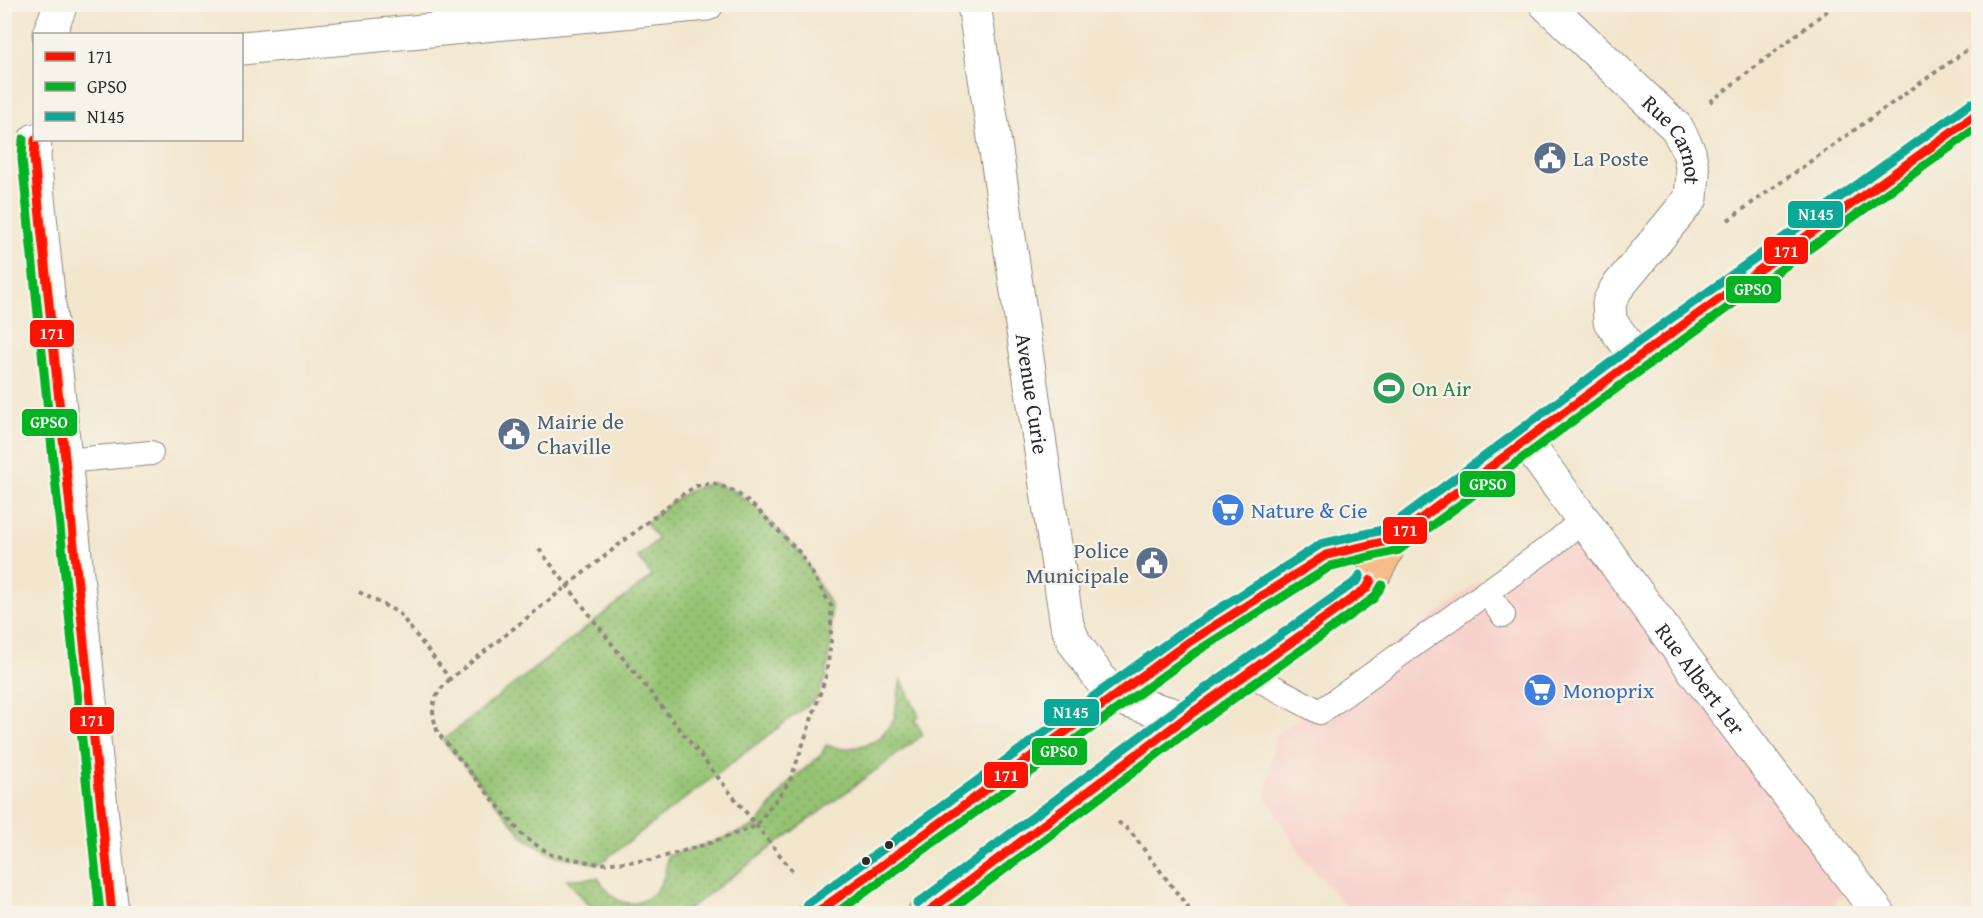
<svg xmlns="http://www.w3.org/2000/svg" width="1983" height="918" viewBox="0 0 1983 918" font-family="'Gentium Book Plus',serif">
<defs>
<pattern id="grass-dots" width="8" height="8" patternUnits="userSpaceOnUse" patternTransform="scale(1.5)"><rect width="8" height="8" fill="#94c372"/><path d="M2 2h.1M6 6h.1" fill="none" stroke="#799f5e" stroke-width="1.8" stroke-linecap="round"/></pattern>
</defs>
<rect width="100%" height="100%" fill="#f7f3e8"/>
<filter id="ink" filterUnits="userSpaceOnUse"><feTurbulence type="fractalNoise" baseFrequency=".0167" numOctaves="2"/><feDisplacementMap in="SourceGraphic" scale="12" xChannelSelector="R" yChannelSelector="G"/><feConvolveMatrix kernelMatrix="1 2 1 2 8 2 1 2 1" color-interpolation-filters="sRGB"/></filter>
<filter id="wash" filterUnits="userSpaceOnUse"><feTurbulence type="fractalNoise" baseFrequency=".008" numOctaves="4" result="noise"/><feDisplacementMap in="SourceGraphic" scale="24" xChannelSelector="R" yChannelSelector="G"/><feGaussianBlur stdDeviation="1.35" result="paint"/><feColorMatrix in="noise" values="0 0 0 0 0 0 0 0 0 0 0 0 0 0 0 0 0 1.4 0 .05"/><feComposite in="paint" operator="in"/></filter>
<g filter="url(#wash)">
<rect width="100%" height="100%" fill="#f2e6cd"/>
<!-- built -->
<path fill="#f7d0ca" d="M1563 518 1844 893 1834 904 1818 914 1352 913 1303 858 1265 795 1275 736Z"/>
<!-- grass -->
<g fill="url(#grass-dots)" stroke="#60774e" stroke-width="1.5">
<path d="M713 483 736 492 758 510 801 554 831 606V641L826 676 817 698 599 864 552 855 524 837 443 740 652 576 638 557 658 539 646 523C667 506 686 488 713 483Z"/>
<path d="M901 679 919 716 915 720 923 735 683 913H594L567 879 598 878C602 884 607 891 613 896 631 912 655 899 663 879 666 872 667 864 667 856L707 844 756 826 790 781 821 755 826 745 842 749 858 747 878 740 894 720Z"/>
</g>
</g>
<g filter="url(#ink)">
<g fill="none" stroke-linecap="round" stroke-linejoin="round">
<defs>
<g id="lane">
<path d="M65 461 151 453"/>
<path d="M1486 592 1503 615"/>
<path d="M1247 673 1320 712 1554 544 1582 520"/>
</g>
<g id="street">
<path id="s1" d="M974 4 1067 625 1074 642 1113 697 1185 718"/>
<path id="s2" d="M1546 4 1677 128 1689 152 1693 173 1691 198 1616 289 1609 303 1610 321 1637 358"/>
<path d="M49 34 61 4"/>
<path d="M242 48 707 4"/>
<path d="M35 140 34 158 112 914"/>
<path id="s3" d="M1526 442 1698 676 1879 914"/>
</g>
<g id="primary">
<path d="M814 914 1189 642 1326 555 1392 540 1530 439 1637 358 1978 113"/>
<path d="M924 914 1185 718 1367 588 1392 540"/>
</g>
</defs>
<!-- lane casing -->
<use href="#lane" stroke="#8e887c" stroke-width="26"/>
<!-- street casing -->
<use href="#street" stroke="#8e887c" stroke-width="35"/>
<!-- primary casing -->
<use href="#primary" stroke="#8e887c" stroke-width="35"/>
<!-- path -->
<g stroke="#8e887c" stroke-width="4" stroke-dasharray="4.5 4.5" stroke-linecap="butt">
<path d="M1710 102 1827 11 1830 4"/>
<path d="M1728 220 1978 42"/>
<path d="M539 549 619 653 795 874"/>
<path d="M359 592 399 613 450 679 679 497 696 486 713 483 736 492 758 510 801 554 831 606V641L826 676 801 750 790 781 756 826 707 844 652 860 599 864 552 855 524 837 438 733C429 707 432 697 450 679"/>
<path d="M1118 822 1130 831 1193 914"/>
</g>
<!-- lane -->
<use href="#lane" stroke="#fff" stroke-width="24"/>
<!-- street -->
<use href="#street" stroke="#fff" stroke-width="33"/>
<!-- primary -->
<use href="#primary" stroke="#f7bd88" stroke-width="33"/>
<defs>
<g id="bus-1">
<path d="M35 140 34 158 112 914"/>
<path d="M815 914 1189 642 1326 555 1392 540 1637 358 1978 113"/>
<path d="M925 914 1185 718 1367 588 1371 580"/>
</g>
<g id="bus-2">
<path d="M23 139 22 159 100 914"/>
<path d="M835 914 1196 652 1331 566 1399 550 1644 368 1978 127"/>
<path d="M945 914 1192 728 1374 598 1382 585"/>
</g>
<g id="bus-3">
<path d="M807 904 1183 632 1321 544 1387 529 1630 348 1971 103"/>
<path d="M917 904 1178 708 1358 580 1360 575"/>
</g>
</defs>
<!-- bus-1 casing -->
<use href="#bus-1" stroke="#f7f3e8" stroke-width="14"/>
<!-- bus-2 casing -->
<use href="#bus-2" stroke="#f7f3e8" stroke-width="14"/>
<!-- bus-3 casing -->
<use href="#bus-3" stroke="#f7f3e8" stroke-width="14"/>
<!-- bus-1 -->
<use href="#bus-1" stroke="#ff1300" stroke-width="9"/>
<!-- bus-2 -->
<use href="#bus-2" stroke="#04b322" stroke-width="9"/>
<!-- bus-3 -->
<use href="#bus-3" stroke="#0aa896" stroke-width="9"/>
</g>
</g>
<!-- icons -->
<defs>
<symbol id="civic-disc" viewBox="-11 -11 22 22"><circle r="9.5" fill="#5c6f8a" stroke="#f7f3e8"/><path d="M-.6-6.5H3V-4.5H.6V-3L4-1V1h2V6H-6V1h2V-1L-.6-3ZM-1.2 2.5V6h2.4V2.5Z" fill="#fff"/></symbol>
<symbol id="stadium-disc" viewBox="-11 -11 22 22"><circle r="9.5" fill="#2e9e5b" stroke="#f7f3e8"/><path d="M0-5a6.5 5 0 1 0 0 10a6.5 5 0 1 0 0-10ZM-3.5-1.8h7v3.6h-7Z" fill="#fff"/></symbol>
<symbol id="supermarket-disc" viewBox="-11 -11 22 22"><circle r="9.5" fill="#3f7fe0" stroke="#f7f3e8"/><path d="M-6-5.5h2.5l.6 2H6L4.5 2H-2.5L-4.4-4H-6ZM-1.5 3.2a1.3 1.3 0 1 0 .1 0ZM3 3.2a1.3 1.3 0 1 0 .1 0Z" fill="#fff"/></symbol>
</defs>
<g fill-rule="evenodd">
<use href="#civic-disc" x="1531" y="139" width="38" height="38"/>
<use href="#stadium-disc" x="1370" y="369" width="38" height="38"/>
<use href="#civic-disc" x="495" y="415" width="38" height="38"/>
<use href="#supermarket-disc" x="1209" y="491" width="38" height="38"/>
<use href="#civic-disc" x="1133" y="544" width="38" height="38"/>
<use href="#supermarket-disc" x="1521" y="671" width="38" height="38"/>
</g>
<!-- markers -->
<g fill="#2b2b2b" stroke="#f7f3e8" stroke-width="2">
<circle cx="889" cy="845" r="5"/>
<circle cx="866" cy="861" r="5"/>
</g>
<g text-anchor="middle" stroke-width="4.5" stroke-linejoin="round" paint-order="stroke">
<!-- street labels -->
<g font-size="22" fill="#2b2b2b" stroke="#f7f3e8">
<text dy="8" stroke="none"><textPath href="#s2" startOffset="189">Rue Carnot</textPath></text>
<text dy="8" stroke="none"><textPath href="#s1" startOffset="394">Avenue Curie</textPath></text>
<text dy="8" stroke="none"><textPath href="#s3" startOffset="294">Rue Albert 1er</textPath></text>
</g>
<!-- service labels -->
<g font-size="22" fill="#4e5e75" stroke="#f7f3e8" text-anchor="start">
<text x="1573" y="166">La Poste</text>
<text x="537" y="429">Mairie de<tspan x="537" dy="25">Chaville</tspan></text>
<text x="1129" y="558" text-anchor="end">Police<tspan x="1129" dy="25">Municipale</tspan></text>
</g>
<!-- leisure labels -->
<g font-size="22" fill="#27864d" stroke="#f7f3e8" text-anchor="start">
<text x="1412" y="396">On Air</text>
</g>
<!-- shop labels -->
<g font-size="22" fill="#366cbe" stroke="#f7f3e8" text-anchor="start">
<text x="1251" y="518">Nature &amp; Cie</text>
<text x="1563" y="698">Monoprix</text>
</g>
</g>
<g stroke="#f7f3e8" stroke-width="2">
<rect x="1787" y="200" width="57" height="29" rx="6" fill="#0aa896"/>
<rect x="1763" y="236" width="46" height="29" rx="6" fill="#ff1300"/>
<rect x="1725" y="275" width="57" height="29" rx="6" fill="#04b322"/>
<rect x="29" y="319" width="46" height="29" rx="6" fill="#ff1300"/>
<rect x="21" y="408" width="57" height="29" rx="6" fill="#04b322"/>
<rect x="1459" y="470" width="57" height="28" rx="6" fill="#04b322"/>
<rect x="1382" y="516" width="46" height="29" rx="6" fill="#ff1300"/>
<rect x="1043" y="698" width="57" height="29" rx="6" fill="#0aa896"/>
<rect x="69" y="706" width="46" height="29" rx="6" fill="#ff1300"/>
<rect x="1031" y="737" width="57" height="29" rx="6" fill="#04b322"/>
<rect x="983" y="761" width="46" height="28" rx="6" fill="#ff1300"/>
</g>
<g font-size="16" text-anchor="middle" font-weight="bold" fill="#fff">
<text x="1816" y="220">N145</text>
<text x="1786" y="257">171</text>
<text x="1753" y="295">GPSO</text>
<text x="52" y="339">171</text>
<text x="49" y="428">GPSO</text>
<text x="1488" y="490">GPSO</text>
<text x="1405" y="536">171</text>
<text x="1071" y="718">N145</text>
<text x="92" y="726">171</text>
<text x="1059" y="757">GPSO</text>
<text x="1006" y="781">171</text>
</g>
<!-- margin -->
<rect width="1983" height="918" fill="none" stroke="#f7f3e8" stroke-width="24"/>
<!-- legend -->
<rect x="33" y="33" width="210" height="108" fill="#f7f3e8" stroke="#a5a39c" stroke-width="1.5"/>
<rect x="45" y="52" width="30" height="9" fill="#ff1300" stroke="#a5a39c" stroke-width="1.5"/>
<text x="87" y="63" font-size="18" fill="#2b2b2b">171</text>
<rect x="45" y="82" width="30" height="9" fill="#04b322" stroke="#a5a39c" stroke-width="1.5"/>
<text x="87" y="93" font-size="18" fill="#2b2b2b">GPSO</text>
<rect x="45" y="112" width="30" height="9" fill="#0aa896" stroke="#a5a39c" stroke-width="1.5"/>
<text x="87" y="123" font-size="18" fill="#2b2b2b">N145</text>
</svg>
